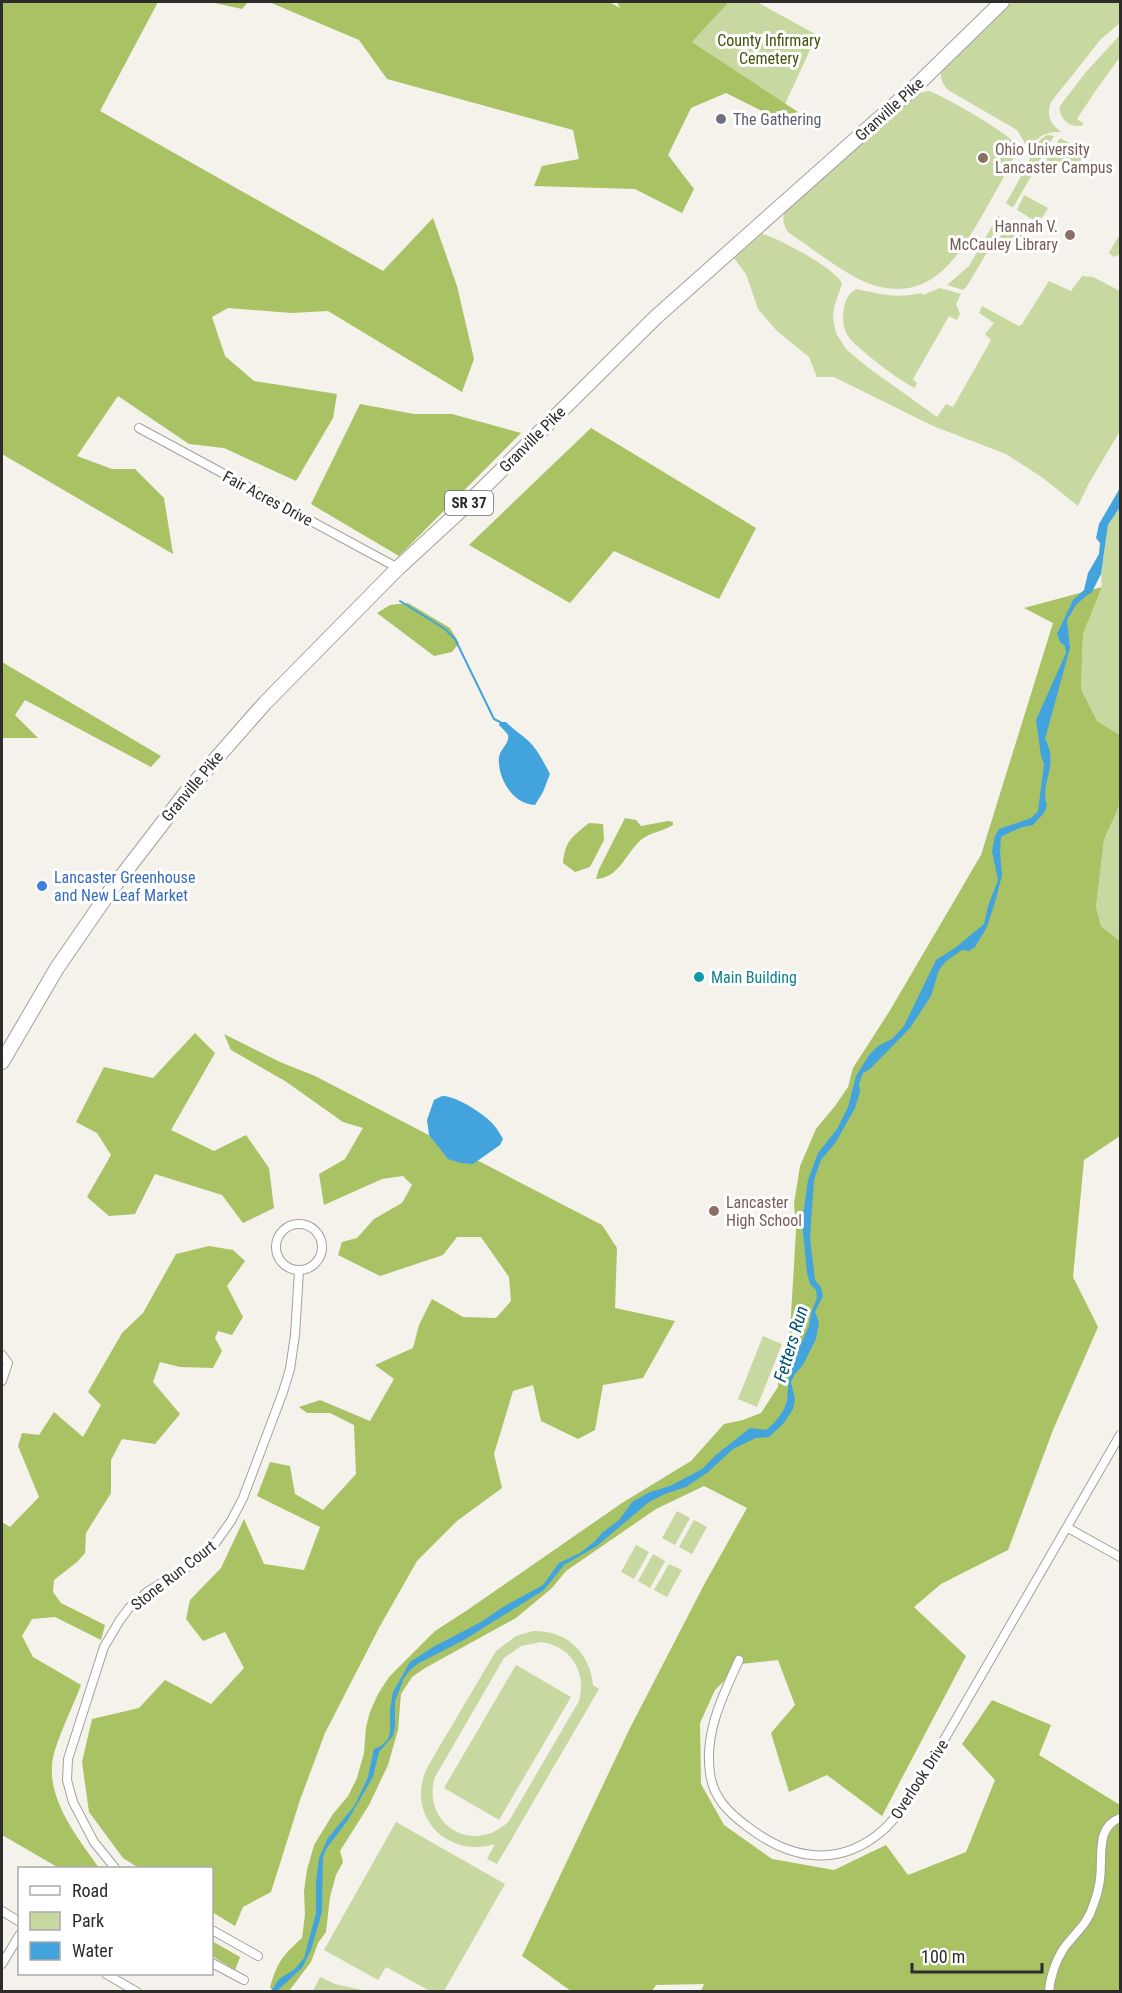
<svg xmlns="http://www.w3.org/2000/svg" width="1122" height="1993" viewBox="0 0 1122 1993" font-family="'Roboto Condensed',sans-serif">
<rect width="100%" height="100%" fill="#f5f1eb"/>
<!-- green -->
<g fill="#c8d8a1" fill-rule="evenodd">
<path d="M729 2H757L817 35 785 104 692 42Z"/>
<path d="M1012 2H1120V23L1101 39 1051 102C1046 116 1050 123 1061 132 1043 131 1033 139 1027 155L1026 145 1017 130 948 90C942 83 940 79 941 70Z"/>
<path d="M1120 35V57L1096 90 1077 119 1083 123V125C1070 129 1058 118 1060 106L1086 72Z"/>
<path d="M929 91C942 95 1009 133 1015 144 1015 145 1016 152 1016 153 1006 174 994 194 983 214 957 259 930 304 870 284 847 276 810 247 788 232 783 224 782 220 785 210L918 93Z"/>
<path d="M1047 135 1054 136 1045 151 1037 144 1041 139Z"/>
<path d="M1060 138 1086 152 1077 166 1064 159 1058 167 1046 160Z"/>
<path d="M1033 148 1044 154 1014 206 1011 207 1006 203 1028 164Z"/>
<path d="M1024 195 1048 208 1042 218 1040 217 1035 221 1017 210Z"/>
<path d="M998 216 1004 219 1005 222 967 286 963 290 947 285 969 266Z"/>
<path d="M1010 223 1028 233 1027 236 1029 240 1024 250 1000 237 1002 232 1008 236 1010 232 1007 229Z"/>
<path d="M762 234C777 237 840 271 842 284L834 307 833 317 836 333 846 349 866 366 937 417 946 404 953 407 991 340 985 334 994 323 979 313 982 306 1019 326 1022 324 1049 281 1071 291 1082 276 1093 277 1120 291V431L1089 483 1078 506 1043 478 1006 454 933 426 834 377H817L809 357 777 331 758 309 746 274 734 258Z"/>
<path d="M1118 237 1120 239V254L1114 257 1109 253Z"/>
<path d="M940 288 961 294 956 304 960 314 957 320 949 316 913 379 917 383 915 388C901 382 857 349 848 336 843 328 842 317 844 308 845 300 849 293 856 289 881 294 895 299 922 293L923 295Z"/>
<path d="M1120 507V735L1097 721 1081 689 1083 634 1102 587 1101 574 1108 525Z"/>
<path d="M1120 804V941L1101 926 1096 907 1104 840Z"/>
<path d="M763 1336 782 1344 757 1407 738 1399Z"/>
<path d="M677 1511 690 1518 675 1545 662 1538Z"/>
<path d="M694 1520 707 1527 692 1554 679 1547Z"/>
<path d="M636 1545 649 1552 634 1579 621 1572Z"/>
<path d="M653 1554 665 1561 650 1588 638 1581Z"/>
<path d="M669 1564 682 1570 667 1597 654 1590Z"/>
<path d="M533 1631C566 1630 590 1652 593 1685L599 1689 497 1864 487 1859 495 1844C445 1859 404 1813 428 1766L496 1651 516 1636ZM541 1642C571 1646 587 1672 579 1701L509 1821C474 1856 421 1825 435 1777L504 1658 521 1646Z"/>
<path d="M516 1665 571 1697 499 1820 444 1788Z"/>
<path d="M396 1822 505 1884 444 1991H430L386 1967 378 1980 324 1950Z"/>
<path d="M320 1977 335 1984 367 1991H313Z"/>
</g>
<!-- forest -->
<g fill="#a9c264">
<path d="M2 2H158L100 111 383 271 433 218 457 286 474 359 462 392 328 311 291 313 228 308 212 317 225 356 254 381 337 394 333 418 296 481 224 448 189 444 118 396 77 456 112 469H135L164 498 173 554 2 454Z"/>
<path d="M210 2H248L242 9Z"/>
<path d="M269 2H609L620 8 617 2H729L692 42 798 112 774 117 726 93 691 108 668 155 694 189 682 213 635 189 534 186 542 166 579 159 573 130 387 79 359 40Z"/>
<path d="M360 404 414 414H452L521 433 399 556 311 504Z"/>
<path d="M591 428 756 528 719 599 614 551 570 603 469 545Z"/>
<path d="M1102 587 1083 634 1081 689 1097 721 1120 735V804L1104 840 1096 907 1101 926 1120 941V1136L1084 1160 1073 1277 1098 1327 1053 1430 1008 1550 941 1584 914 1607 966 1656 882 1816 827 1775 789 1792 771 1733 795 1705 778 1660 741 1664 715 1690 700 1723 701 1784 724 1825 772 1859 834 1870 886 1845 908 1875 966 1852 995 1780 962 1744 992 1700 1051 1725 1039 1755 1120 1805V1991H701L704 1984 656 1985 652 1991H571L522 1956 630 1728 705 1583 747 1508 704 1486 656 1509 566 1571 552 1588 516 1618 425 1668 412 1677 401 1694 398 1730 388 1765 369 1805 340 1851 343 1862 336 1875 330 1897 326 1932 318 1943 311 1962 289 1991H274L270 1988C277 1962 283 1955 302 1938L305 1915 304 1891 307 1870 314 1845 333 1814 348 1796 357 1778 364 1753 366 1727 370 1712 378 1694 389 1677 435 1631 469 1609 622 1503 691 1461 724 1424 743 1420 761 1413 778 1387V1377L789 1348 796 1231 794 1204 800 1166 816 1129 835 1106 848 1087 853 1068 889 1012 981 855 1053 623 1024 608Z"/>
<path d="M408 603 450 628 459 643 452 652 434 656 377 613 390 605Z"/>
<path d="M2 662 161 756 151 767 25 700 15 715 38 738H2Z"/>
<path d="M625 818 636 820 641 826 668 821 673 822V825C664 831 651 832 642 839 626 852 620 878 596 879L599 869Z"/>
<path d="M589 823 603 824 604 840 590 867 575 872 563 863C565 841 572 837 589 823Z"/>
<path d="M195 1033 215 1053 171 1130 214 1151 246 1135 269 1168 274 1208 243 1223 222 1195 155 1174 135 1214 109 1216 87 1197 111 1155 97 1133 76 1122 104 1067 153 1078Z"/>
<path d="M224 1034 280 1062 315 1076 602 1225 617 1248 615 1308 675 1321 643 1378 603 1385 595 1430 578 1439 541 1421 533 1385 513 1391 494 1454 502 1488 457 1521 417 1561 380 1626 325 1733 300 1800 271 1892 243 1907 235 1926 212 1912V1868H139L123 1858 89 1812 82 1762 92 1719 139 1708 165 1680 211 1704 244 1668 225 1632 203 1641 186 1619 190 1600 221 1568 244 1519 264 1564 304 1570 320 1527 257 1496 270 1462 290 1466 295 1494 323 1510 356 1474 354 1425 330 1413H307L299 1407 320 1400 370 1421 394 1379 375 1365 413 1348 419 1325 432 1299 463 1317 496 1318 511 1301 509 1277 481 1237H457L443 1255 380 1276 338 1255 342 1242 357 1238 374 1219 402 1203 412 1185 403 1176 382 1179 324 1205 319 1174 345 1159 363 1128 343 1122 285 1081 231 1050Z"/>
<path d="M209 1246 233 1250 245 1261 227 1286 243 1317 232 1335 218 1331 215 1338 222 1351 213 1368 180 1367 160 1362 153 1382 180 1414 155 1444 122 1439 111 1460V1493L86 1533 85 1553 77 1562 54 1580 53 1592 61 1603 105 1625 101 1640 55 1617 32 1619 22 1636 33 1657 81 1685C73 1706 62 1728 55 1750 41 1793 76 1835 99 1868H59L2 1835V1522L10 1527 39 1497 18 1446 22 1433 39 1435 54 1412 83 1437 101 1405 88 1392 122 1333 143 1313 176 1254Z"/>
<path d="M212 1941 240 1957 235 1970 212 1956Z"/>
</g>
<!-- water -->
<g fill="#43a4dd">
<path d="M1120 488V507L1108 525 1101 574 1092 592 1086 596 1076 605 1067 620 1070 648 1045 739C1060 765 1039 784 1047 805L1044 813 1033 825C1023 826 1010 832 1001 837L1000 852 1002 875 996 899 987 927 975 947 969 951 962 950 945 962 939 970 931 996 910 1028 870 1069 863 1073 859 1084 860 1092 855 1108 836 1142 821 1160 814 1180 810 1238 815 1280 821 1287 823 1296 815 1312 819 1322 816 1339 803 1365 795 1374 791 1382 795 1399 793 1409 784 1423 769 1437 756 1438 733 1449 708 1472 686 1487 665 1494 649 1502 597 1546 564 1565 544 1590 464 1640 419 1663 410 1670 404 1678 395 1701V1726L393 1736 379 1752 373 1777 348 1820 326 1849 323 1857 322 1912 311 1950 302 1968 277 1991H271L279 1979 295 1969 304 1958 316 1913V1881L319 1858 328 1838 355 1805 368 1777 374 1749 381 1746 388 1739 390 1732V1710L393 1692 410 1662 433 1647 481 1622 503 1607 543 1585 559 1563 580 1553 594 1542 603 1532 619 1520 632 1502 650 1492 670 1486 702 1469 717 1454 750 1428 766 1430 775 1422 783 1411 787 1401 789 1375 793 1362 809 1326 811 1313 817 1298 816 1290 810 1284 807 1273 802 1222 808 1180 818 1153 837 1129 848 1107 856 1076 869 1055 878 1046 892 1039 904 1026 936 960 955 948 984 924 988 906 998 880 992 851 995 836 999 829 1031 818 1038 811 1044 764 1041 756 1036 720 1066 653 1065 646 1060 642 1057 634 1073 600 1084 590 1088 573 1099 554 1100 543 1096 538 1099 524Z"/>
<path d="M500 722H506C512 728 518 732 525 738 536 746 543 761 550 774L543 792 535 805C512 804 497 777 499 757 500 749 510 743 508 735 506 732 501 727 499 725Z"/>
<path d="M442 1096C454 1095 483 1113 492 1123 497 1128 500 1134 503 1139L500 1145 473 1164 461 1163 448 1159 429 1135 427 1120 434 1100Z"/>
</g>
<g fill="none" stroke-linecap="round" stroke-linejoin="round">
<!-- stream -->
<path stroke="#43a4dd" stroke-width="2" d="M400 601 445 629 455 639 494 719 500 722"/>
<defs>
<g id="street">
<path d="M139 428 398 568"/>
<circle cx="299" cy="1247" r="23"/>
<path d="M2 1355 8 1363 2 1381"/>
<path d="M1068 1528 1120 1557"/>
<path d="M739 1660C723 1695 704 1733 710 1773 713 1798 729 1813 748 1827 791 1860 839 1868 882 1831 895 1820 904 1806 914 1792L1120 1435"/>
<path d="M115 1868 94 1842 73 1802 67 1780 68 1759 104 1647 120 1620 129 1608 147 1592 194 1563 214 1545 231 1521 243 1498 283 1392 290 1369 295 1335 299 1271"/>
<path d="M2 1911 20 1922"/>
<path d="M212 1930 258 1956"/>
<path d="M212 1963 244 1980"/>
<path d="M2 1964 20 1934"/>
<path d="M106 1974 137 1992"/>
<path d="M1049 1992C1050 1977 1056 1960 1064 1948 1074 1934 1088 1924 1093 1906 1096 1898 1099 1888 1100 1879 1103 1858 1095 1827 1120 1818"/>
</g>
<path id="highway" d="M2 1062 57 968 108 894 185 794 265 703 398 568 461 510 656 317 918 84 1002 2"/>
</defs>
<!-- street casing -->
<use href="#street" stroke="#a5a09c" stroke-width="10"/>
<!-- highway casing -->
<use href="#highway" stroke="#a5a09c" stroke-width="16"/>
<!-- street -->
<use href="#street" stroke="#fff" stroke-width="8"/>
<!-- highway -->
<use href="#highway" stroke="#fff" stroke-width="14"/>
</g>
<!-- markers -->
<circle fill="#6b7280" stroke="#fff" stroke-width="2" cx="721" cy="119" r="6"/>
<g fill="#8d6e63" stroke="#fff" stroke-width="2">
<circle cx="983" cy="158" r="6"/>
<circle cx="1070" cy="235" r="6"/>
<circle cx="714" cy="1211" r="6"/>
</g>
<circle fill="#3f7fe0" stroke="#fff" stroke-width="2" cx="42" cy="886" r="6"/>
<circle fill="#0f9aa8" stroke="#fff" stroke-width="2" cx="699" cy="977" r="6"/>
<g text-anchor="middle" stroke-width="6" stroke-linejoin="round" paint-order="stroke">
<!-- shield labels -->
<rect fill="#fff" stroke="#6d6b6a" stroke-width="1.5" x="445" y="491" width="48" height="24" rx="4.5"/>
<g font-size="15" font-weight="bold" fill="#2e2c2a">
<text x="469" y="508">SR 37</text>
</g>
<!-- park labels -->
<g font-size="16" fill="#43510b" stroke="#fff">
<text x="769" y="46">County Infirmary<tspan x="769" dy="18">Cemetery</tspan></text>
</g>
<!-- street labels -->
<g font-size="16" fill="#2e2c2a" stroke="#fff">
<text transform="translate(889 109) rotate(-42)" y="6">Granville Pike</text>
<text transform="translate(532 439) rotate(-45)" y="6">Granville Pike</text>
<text transform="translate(268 498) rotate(28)" y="6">Fair Acres Drive</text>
<text transform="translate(192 786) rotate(-50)" y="6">Granville Pike</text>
<text transform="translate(173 1575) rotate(-38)" y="6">Stone Run Court</text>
<text transform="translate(919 1779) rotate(-57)" y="6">Overlook Drive</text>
</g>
<!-- worship labels -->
<g font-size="16" fill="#5b616d" stroke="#fff" text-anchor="start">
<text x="733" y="125">The Gathering</text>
</g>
<!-- education labels -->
<g font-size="16" fill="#785e54" stroke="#fff" text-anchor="start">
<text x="995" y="155">Ohio University<tspan x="995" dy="18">Lancaster Campus</tspan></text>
<text x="1058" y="232" text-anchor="end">Hannah V.<tspan x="1058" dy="18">McCauley Library</tspan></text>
<text x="726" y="1208">Lancaster<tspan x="726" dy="18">High School</tspan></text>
</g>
<!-- shop labels -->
<g font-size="16" fill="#366cbe" stroke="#fff" text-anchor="start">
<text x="54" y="883">Lancaster Greenhouse<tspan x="54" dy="18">and New Leaf Market</tspan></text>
</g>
<!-- culture labels -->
<g font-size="16" fill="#0d838f" stroke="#fff" text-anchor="start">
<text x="711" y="983">Main Building</text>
</g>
<!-- water labels -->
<g font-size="18" font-style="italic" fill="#015278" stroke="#fff">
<text transform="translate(791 1344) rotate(-73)" y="6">Fetters Run</text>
</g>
</g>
<!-- border -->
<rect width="1122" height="1993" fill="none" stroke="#2e2c2a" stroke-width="6"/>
<!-- legend -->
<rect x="18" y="1867" width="195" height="108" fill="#ffffff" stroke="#ababaa" stroke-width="1.5"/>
<rect x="30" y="1886" width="30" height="9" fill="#ffffff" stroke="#ababaa" stroke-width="1.5"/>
<text x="72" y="1897" font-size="18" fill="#2e2c2a">Road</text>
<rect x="30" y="1912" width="30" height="18" fill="#c8d8a1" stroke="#ababaa" stroke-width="1.5"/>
<text x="72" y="1927" font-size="18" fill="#2e2c2a">Park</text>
<rect x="30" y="1942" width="30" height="18" fill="#43a4dd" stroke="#ababaa" stroke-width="1.5"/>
<text x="72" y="1957" font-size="18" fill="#2e2c2a">Water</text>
<!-- scale -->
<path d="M912 1963v9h130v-9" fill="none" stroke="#2e2c2a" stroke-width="3"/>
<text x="921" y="1963" font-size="18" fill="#2e2c2a" stroke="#ffffff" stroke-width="4.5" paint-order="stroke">100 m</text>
</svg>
